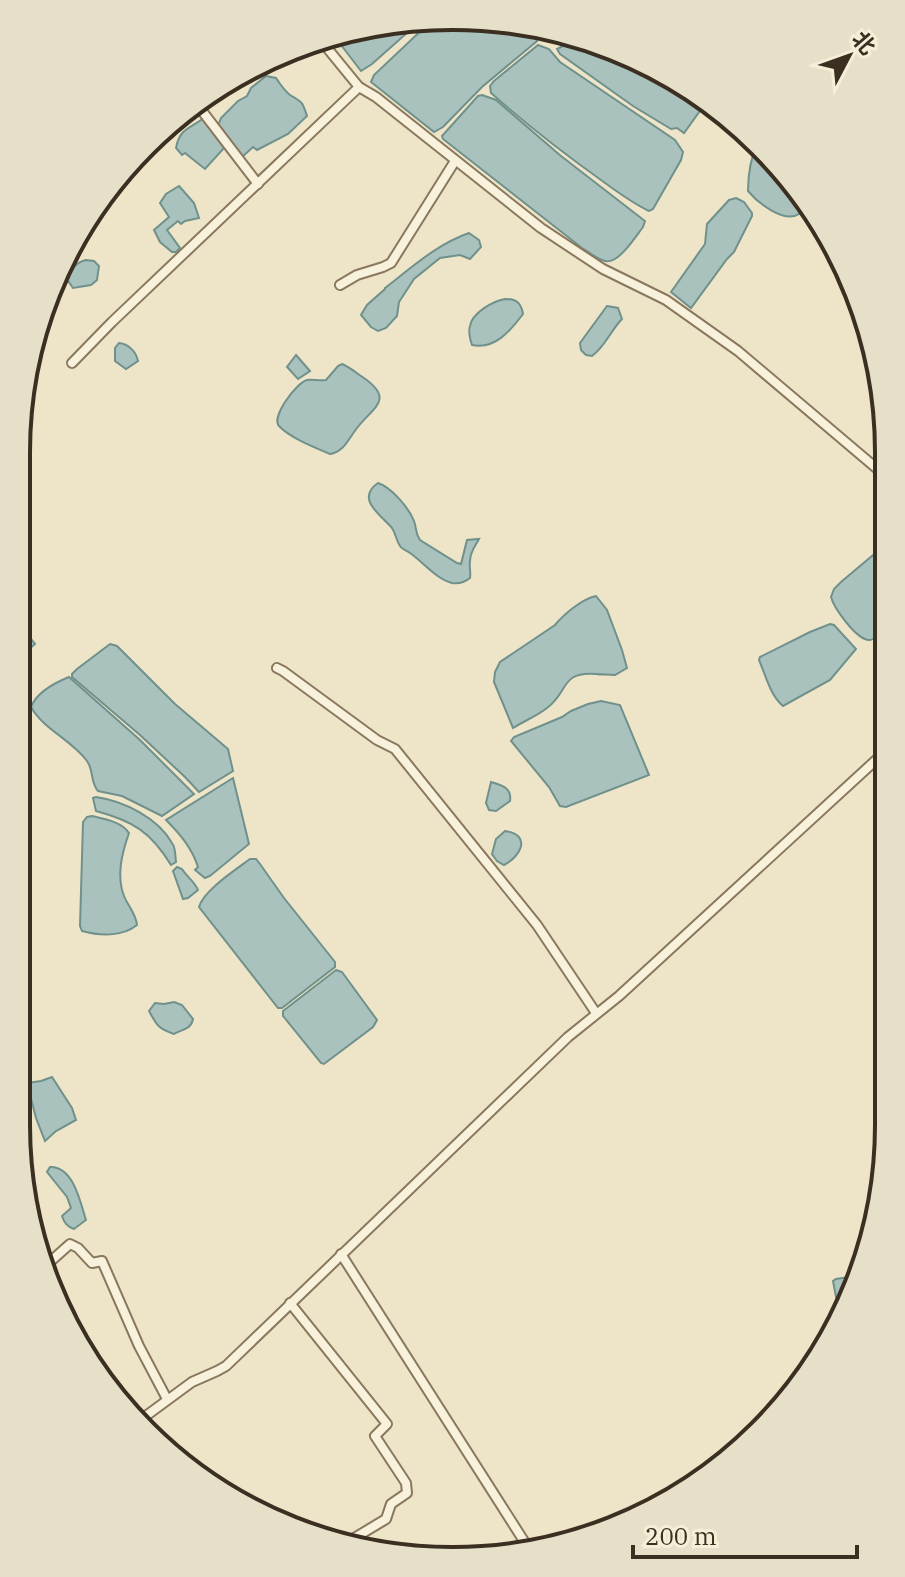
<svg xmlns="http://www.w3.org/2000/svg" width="905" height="1577" viewBox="0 0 905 1577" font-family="'IBM Plex Serif','Noto Sans SC',serif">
<rect width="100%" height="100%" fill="#eee5c9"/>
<!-- water -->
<g fill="#a9c2bd" stroke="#70918b" stroke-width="2">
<path d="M367 24H417L372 64 361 71 341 45 347 33Z"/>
<path d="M428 24H529L536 35 537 41 482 87 443 127 434 132 371 82 374 75Z"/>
<path d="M569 43H582L695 89 706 98 702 108 684 133 677 128 671 129 633 106 560 54 557 49Z"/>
<path d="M538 45 549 49 560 62 675 140 683 152 681 160 653 209 649 211C632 203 616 191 601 180 563 153 526 124 491 93L490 86 494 81Z"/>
<path d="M266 76 276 78C280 84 285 91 290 95 303 103 302 101 307 116L288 134 257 150 253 147 242 157 218 126 221 118 238 101 247 96 251 88Z"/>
<path d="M482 95 496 100 561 156 645 221 643 227C636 236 618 265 605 261 597 259 589 252 582 248L443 139 442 136 478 96Z"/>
<path d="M204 118 225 147 205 169 185 153 182 155 176 148C180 128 189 129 204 118Z"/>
<path d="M758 141 807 204C806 206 801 213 799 214 784 224 757 202 748 191 748 174 751 157 758 141Z"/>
<path d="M179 186 194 203 199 218 185 221 181 224 178 221 167 230 180 248 176 252H172L160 242 154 230 169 217 160 203 166 194Z"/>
<path d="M736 198 744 202 752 213V216L734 252 727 259 691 308 671 292 705 244 707 224 729 200Z"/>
<path d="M469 233 479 240 481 247 470 259 460 255 440 258 414 279 399 302 397 316 386 328 378 331 371 327 361 315 367 305 385 289V288C411 268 437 244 469 233Z"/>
<path d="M86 260 94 261 99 266 97 280 91 285 73 288 66 278C69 270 77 262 86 260Z"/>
<path d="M505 299C516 299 521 302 523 314 511 330 495 350 472 345 470 339 468 332 470 326 472 313 493 301 505 299Z"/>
<path d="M607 306 618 308 622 319C611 330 605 347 592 356L586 355 581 350 580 343Z"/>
<path d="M119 343C128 344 136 351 138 361L126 369 115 361V348Z"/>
<path d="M296 355 310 371 298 379 287 367Z"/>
<path d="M342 364C350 367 356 373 364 378 395 400 373 407 357 428 349 438 344 452 330 454 316 448 290 438 279 426 271 417 296 383 307 380 312 379 320 381 326 380L338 366Z"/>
<path d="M378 483C391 487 409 508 414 521 417 529 415 533 420 540L457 563 461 564 467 540 479 539C475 546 470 552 470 561 469 567 471 572 470 578 465 582 458 584 452 583 436 579 423 562 410 553 407 551 402 549 400 546 396 540 396 534 392 528 381 515 355 499 378 483Z"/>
<path d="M885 545H888V631C882 633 876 639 870 640 857 641 834 608 831 597L834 589 841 582Z"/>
<path d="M596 596 607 610 622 650 627 668 615 675C608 674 603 675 596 674 560 671 569 692 547 708 537 716 524 721 513 728L494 682 495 672 500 662 555 625C564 614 582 599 596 596Z"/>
<path d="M17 621 35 644 26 652H22L17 646Z"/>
<path d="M830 624 834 625 856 649 830 680 783 706C770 695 766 676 759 660L760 657 810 632Z"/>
<path d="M110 644 117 646 175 704 228 749 233 771 199 792 185 777 140 735 72 677V674L77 669Z"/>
<path d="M69 677 140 740 194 794 162 816 122 796 98 791C90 782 94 771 87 761 72 740 44 730 31 707 37 692 54 683 69 677Z"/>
<path d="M601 701 620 705 649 775 566 807 560 806 549 787 511 741 514 737 562 717 571 711 588 704Z"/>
<path d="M233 778 249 844 210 876 205 878 195 870 198 867C192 848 180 834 166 820Z"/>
<path d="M491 782C502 785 512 788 510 801L496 811 489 810 486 803Z"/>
<path d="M96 797C124 801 158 818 172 843 176 848 175 856 176 862L171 865C151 832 133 821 96 811L93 798Z"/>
<path d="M92 816C105 819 122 822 129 833 122 853 116 876 124 896 128 906 136 914 137 925 122 937 100 936 82 931L80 926 83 822 87 817Z"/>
<path d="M505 831C532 835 521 856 504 865L497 861 492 854 496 839Z"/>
<path d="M250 859H256L260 864 284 898 335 962V967L282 1008H278L199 907C203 891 235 870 250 859Z"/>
<path d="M177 867 182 869C187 877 195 882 198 890L188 898 183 899 173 871Z"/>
<path d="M336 970 342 972 377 1020 373 1027 324 1064 321 1063 283 1016V1011Z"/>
<path d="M174 1002 182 1005 193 1019C191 1030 182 1029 174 1034 159 1029 157 1026 149 1011L155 1003 164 1004Z"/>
<path d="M16 1076 24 1088 29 1109 25 1112 16 1108Z"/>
<path d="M52 1077 72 1108 76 1120 56 1131 45 1141 36 1118 27 1083 41 1081Z"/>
<path d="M50 1167C73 1166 80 1201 86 1220L74 1229C67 1227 64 1223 62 1216L71 1208 67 1197 47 1172Z"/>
<path d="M861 1275 842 1313 837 1302 833 1281 836 1279Z"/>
</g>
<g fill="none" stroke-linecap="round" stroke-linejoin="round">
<defs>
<g id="minor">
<path d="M323 43 359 87 376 97 541 228 603 269 666 300 738 351 888 478"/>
<path d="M196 103 258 184"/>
<path d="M340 285 357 275 383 267 391 263 455 161"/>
<path d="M72 363 112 322 359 87"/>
<path d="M277 668 283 671 377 740 395 749 537 925 596 1013"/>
<path d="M341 1254 529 1549"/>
<path d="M42 1269 70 1244 78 1248 92 1263 102 1261 139 1346 167 1399"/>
<path d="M290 1303 387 1424 375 1436 406 1483 407 1493 391 1504 386 1519 341 1546"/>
<path d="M139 1421 192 1382 217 1371 226 1366 568 1037 619 996 888 749"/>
</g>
</defs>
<!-- minor casing -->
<use href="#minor" stroke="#8a785e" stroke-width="12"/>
<!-- minor -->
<use href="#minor" stroke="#f8f2dc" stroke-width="8"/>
</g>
<!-- crop -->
<path d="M0 0H905V1577H0ZM452 30H453A422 422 0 0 1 875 452V1125A422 422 0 0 1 453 1547H452A422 422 0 0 1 30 1125V452A422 422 0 0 1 452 30Z" fill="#e6e0c9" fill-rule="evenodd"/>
<path fill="none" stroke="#3b2f21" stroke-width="4" d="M452 30H453A422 422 0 0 1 875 452V1125A422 422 0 0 1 453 1547H452A422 422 0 0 1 30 1125V452A422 422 0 0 1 452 30Z"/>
<!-- north arrow -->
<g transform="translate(849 56) rotate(49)" stroke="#f5efd8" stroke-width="6" paint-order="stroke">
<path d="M0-6L14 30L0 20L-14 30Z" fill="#3b2f21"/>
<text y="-12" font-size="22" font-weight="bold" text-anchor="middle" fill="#3b2f21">北</text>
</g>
<!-- scale -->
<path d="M633 1545v12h224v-12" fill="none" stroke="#3b2f21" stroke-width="4"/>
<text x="645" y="1545" font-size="24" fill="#3b2f21" stroke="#f5efd8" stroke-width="6" paint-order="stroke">200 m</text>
</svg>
